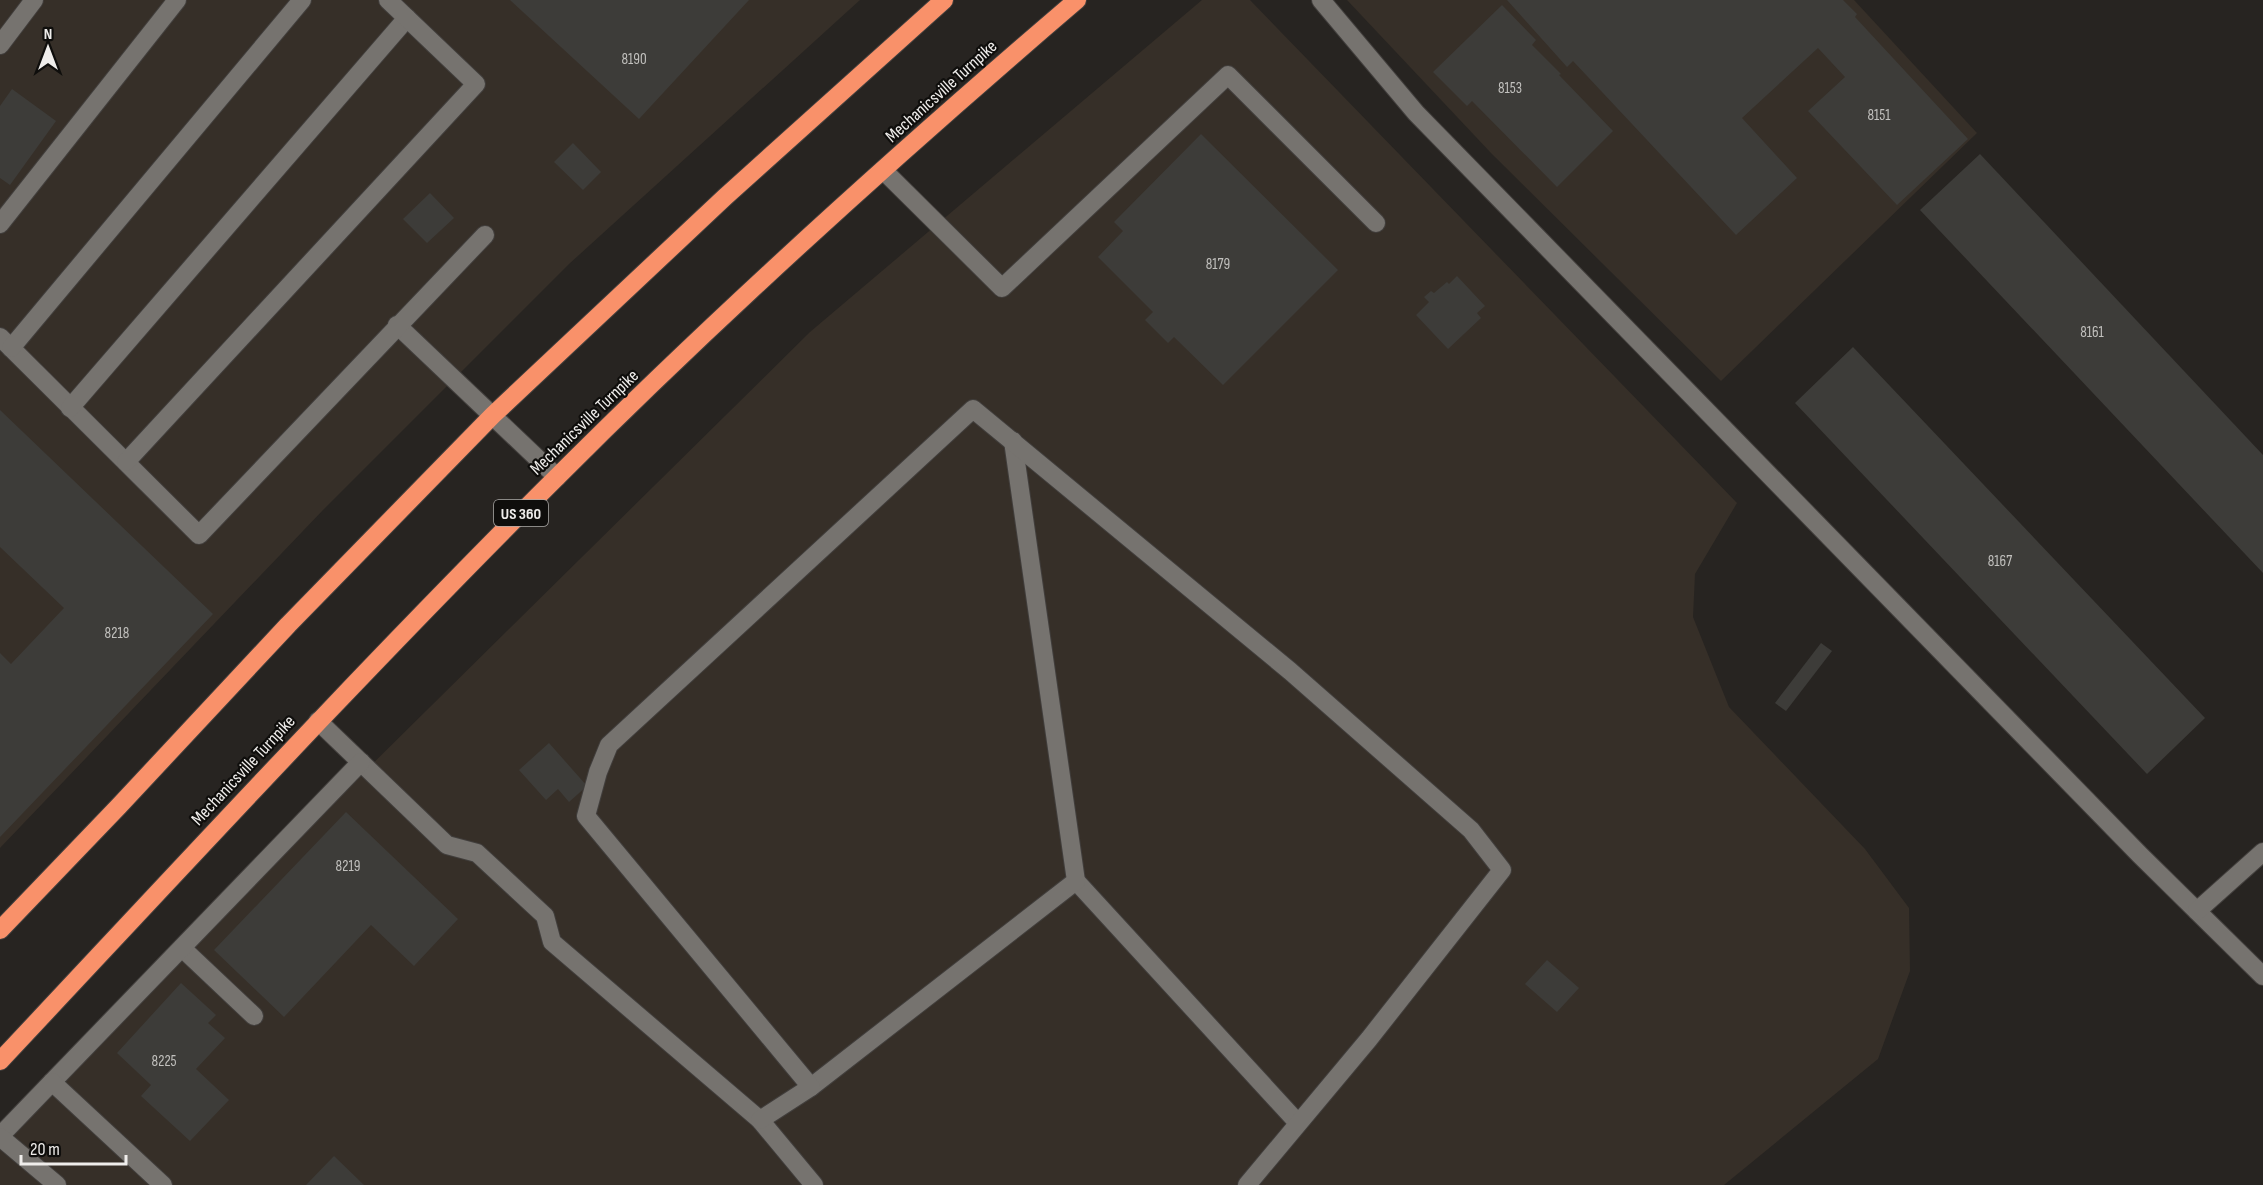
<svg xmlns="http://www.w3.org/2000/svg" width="2263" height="1185" viewBox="0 0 2263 1185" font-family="'Sofia Sans Condensed',sans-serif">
<rect width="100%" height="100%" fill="#272421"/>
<!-- built -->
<g fill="#362f28">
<path d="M0 0H860L569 264 323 510 0 848Z"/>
<path d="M1202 0H1250L1737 503 1695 574 1693 617 1729 707 1865 849 1909 908 1910 971 1878 1059 1724 1185H0V1137L42 1090 810 332Z"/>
<path d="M1347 0H1854L1977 133 1721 381 1491 153Z"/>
</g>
<!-- building -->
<g fill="#3d3c39">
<path d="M510 0H749L639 119Z"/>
<path d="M1507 0H1843L1857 14 1855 17 1968 139 1897 205 1808 111 1845 77 1818 48 1742 118 1797 178 1736 235 1573 61 1567 67Z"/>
<path d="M1502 5 1536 40 1532 45 1561 74 1559 75 1613 131 1557 187 1472 101 1467 106 1433 72Z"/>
<path d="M12 89 56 121 10 185 0 178V106Z"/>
<path d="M1201 134 1338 270 1223 385 1174 337 1168 343 1145 320 1153 312 1098 257 1123 231 1114 222Z"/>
<path d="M573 143 601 172 583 190 554 162Z"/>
<path d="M1980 154 2263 455V573L1920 210Z"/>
<path d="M430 193 454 218 427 243 403 219Z"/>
<path d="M1457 276 1485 306 1477 313 1481 318 1448 349 1416 315 1429 302 1424 297 1431 291 1434 293 1447 282 1449 284Z"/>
<path d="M1853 347 2205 718 2147 774 1795 403Z"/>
<path d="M0 410 213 614 0 837V653L11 664 64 608 0 547Z"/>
<path d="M1821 643 1832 651 1786 711 1775 703Z"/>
<path d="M549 743 587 786 569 802 558 789 546 800 519 770Z"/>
<path d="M346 812 458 919 414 966 371 925 284 1017 214 950Z"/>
<path d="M1547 960 1579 988 1557 1012 1525 984Z"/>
<path d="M181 983 216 1015 208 1023 225 1038 196 1069 229 1100 190 1141 141 1096 151 1085 117 1053Z"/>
<path d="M334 1156 364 1185H306Z"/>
</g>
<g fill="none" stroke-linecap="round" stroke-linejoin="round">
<defs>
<g id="minor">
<path d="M1321 0 1416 113 2140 855 2263 976"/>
<path d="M0 45 34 0"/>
<path d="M883 170 1002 288 1228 75 1376 223"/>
<path d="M0 224 177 0"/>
<path d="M397 325 557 477"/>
<path d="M0 337 199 535 485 235"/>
<path d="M11 348 302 0"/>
<path d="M70 408 407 18"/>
<path d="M126 462 476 84 388 0"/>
<path d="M318 721 447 845 477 853 545 916 552 942 760 1120 814 1185"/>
<path d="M1076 881 1298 1123"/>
<path d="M2197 911 2263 852"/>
<path d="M182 948 254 1016"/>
<path d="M52 1082 361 762"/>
<path d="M811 1087 1076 881 1013 441"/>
<path d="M760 1120 811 1087 586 816 598 772 609 745 973 409 1290 671 1471 830 1502 870 1369 1039 1247 1185"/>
<path d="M0 1136 52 1082 163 1185"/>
<path d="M0 1137 57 1185"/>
</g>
<g id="highway">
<path d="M0 930 119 806 288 625 493 415 725 197 944 0"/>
<path d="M0 1061C184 865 366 667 556 478 723 311 898 153 1077 0"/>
</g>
</defs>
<!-- minor casing -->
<use href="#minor" stroke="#413e3c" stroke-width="20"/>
<!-- highway casing -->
<use href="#highway" stroke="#413e3c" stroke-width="20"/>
<!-- minor -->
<use href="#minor" stroke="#76736f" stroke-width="18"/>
<!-- highway -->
<use href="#highway" stroke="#f9916a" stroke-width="18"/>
</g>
<g text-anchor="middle" stroke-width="4.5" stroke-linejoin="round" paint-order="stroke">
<!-- number labels -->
<g font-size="15" fill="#c2c1be">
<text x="634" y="64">8190</text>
<text x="1510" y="93">8153</text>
<text x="1879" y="120">8151</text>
<text x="1218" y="269">8179</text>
<text x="2092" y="337">8161</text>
<text x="2000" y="566">8167</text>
<text x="117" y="638">8218</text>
<text x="348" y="871">8219</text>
<text x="164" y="1066">8225</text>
</g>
<!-- shield labels -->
<rect fill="#0f0e0c" stroke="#acaaa8" stroke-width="1.5" x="494" y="500" width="54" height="26" rx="4.5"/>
<g font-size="16" font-weight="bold" fill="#efedeb">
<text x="521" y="519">US 360</text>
</g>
<!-- street labels -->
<g font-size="18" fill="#efedeb" stroke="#0f0e0c">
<text transform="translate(941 91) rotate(-42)" y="6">Mechanicsville Turnpike</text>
<text transform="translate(584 422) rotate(-44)" y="6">Mechanicsville Turnpike</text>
<text transform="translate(243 770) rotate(-47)" y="6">Mechanicsville Turnpike</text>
</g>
</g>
<!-- north arrow -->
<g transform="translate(48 48)" stroke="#0f0e0c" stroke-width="4.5" paint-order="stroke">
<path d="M0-4.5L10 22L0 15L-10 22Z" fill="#efedeb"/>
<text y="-9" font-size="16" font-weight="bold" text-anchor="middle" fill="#efedeb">N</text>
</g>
<!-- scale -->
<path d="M21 1155v9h105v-9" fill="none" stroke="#efedeb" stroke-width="3"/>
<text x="30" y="1155" font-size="18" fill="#efedeb" stroke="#0f0e0c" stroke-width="4.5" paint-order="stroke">20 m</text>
</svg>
